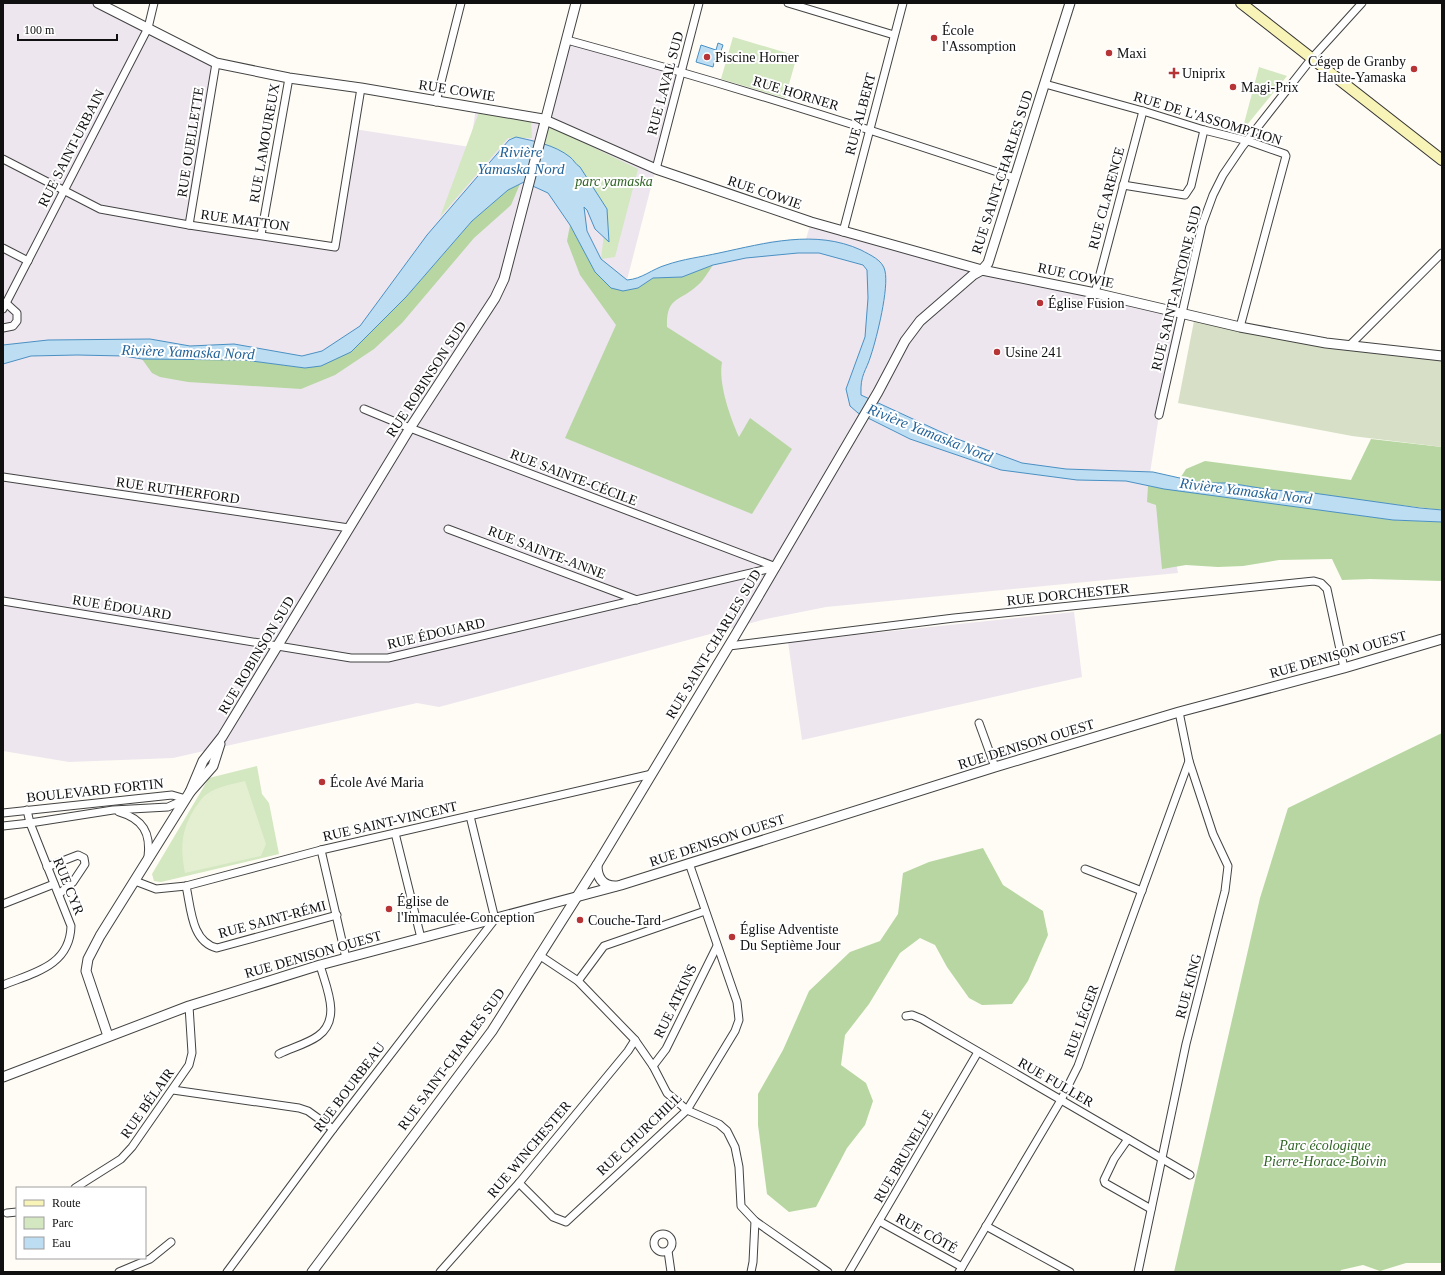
<svg xmlns="http://www.w3.org/2000/svg" width="1445" height="1275" viewBox="0 0 1445 1275" font-family="'Times New Roman',serif">
<rect width="100%" height="100%" fill="#fefcf5"/>
<!-- industrial -->
<g fill="#ede6ee">
<path d="M3 3H98L216 63 189 225 335 246 354 129 470 147 476 108 546 120 567 40 681 71 627 280 638 279 665 265 772 241 806 239 811 222 939 258 1182 313 1159 415 1148 486 1164 489 1178 573 826 607 766 619 439 707 417 703 173 758 69 762 3 751Z"/>
<path d="M1074 612 1082 677 802 740 788 642Z"/>
</g>
<!-- green -->
<g fill="#d3e7c0">
<path d="M733 37 797 56 785 98 721 79Z"/>
<path d="M1259 67 1287 76 1242 131Z"/>
<path d="M479 112 531 122 532 138H508L440 217Z"/>
<path d="M549 126 638 169 615 257 601 259 607 209 580 167 545 145Z"/>
<path d="M257 766 262 794 269 803 279 854 161 882 154 881 152 874 209 778Z"/>
</g>
<!-- forest -->
<g fill="#b7d6a1">
<path d="M520 184 511 205 474 238 402 323 374 349 335 375 301 389 188 382 160 377 152 373 142 359 244 360 305 368 406 297 472 221 508 190Z"/>
<path d="M570 225 595 272 638 288 653 278 682 277 713 265C708 272 704 280 698 285 680 302 666 296 667 327L722 362C718 383 730 417 739 437L750 418 792 449 752 514 565 438 616 325 580 275 567 241Z"/>
<path d="M1371 439 1442 447V510L1272 490 1229 483H1202L1179 480 1186 469 1205 461 1351 480Z"/>
<path d="M1148 486 1393 520 1442 522V581L1370 579 1342 580 1332 559 1279 560 1243 566 1218 567 1186 565 1162 569 1156 505 1147 502Z"/>
<path d="M1442 733V1263H1406L1380 1271 1363 1265 1341 1270 1340 1272H1174L1260 898 1288 808Z"/>
<path d="M983 848 1003 885 1043 911 1048 935 1028 981 1012 1004 982 1005 969 998 947 967 935 945 920 938 900 953 869 1004 845 1035 841 1065 866 1083 873 1101 865 1125 847 1148 816 1207 789 1212 767 1194 758 1125V1094L783 1050 809 991 850 952 880 941 898 914 903 873 929 862Z"/>
</g>
<!-- cemetery -->
<path fill="#d7e0c6" d="M1195 316 1240 327 1442 357V447L1352 436 1178 403Z"/>
<!-- pitch -->
<path fill="#e4efd1" d="M245 781 266 844 261 856 185 873C180 848 181 830 195 808 199 803 202 797 207 794 218 786 233 784 245 781Z"/>
<!-- water -->
<g fill="#bdddf2" stroke="#4a90c3">
<path d="M718 43 723 45 721 51H717L713 67 696 62 701 45 716 50Z"/>
<path d="M516 137C534 141 555 145 570 157 574 160 575 164 580 167L607 209 609 242 595 229 587 210 584 207 587 231 601 259 627 280C642 279 652 269 666 265 683 259 701 257 719 253 766 243 815 229 861 250 870 255 883 260 885 271 889 288 877 337 871 355 866 372 860 374 861 395L952 437 1022 463 1066 469 1153 472 1202 483H1229L1272 490 1306 492 1420 508 1442 510V522L1393 520 1164 489 1126 481 1077 480 1001 470 910 439 858 413 850 406 846 389 865 337 868 298 867 270 863 265 819 253H798L746 258 713 265 682 277 653 278 638 288 623 291 611 288 595 272 570 225 548 193 524 182 508 190 472 221 406 297 351 352 321 366 305 368 244 360 142 359 124 356 77 355 31 356 3 364V345L48 340 150 339 190 346 234 344 302 356 322 351 360 326 427 235 509 140Z"/>
</g>
<g fill="none" stroke-linecap="round" stroke-linejoin="round">
<defs>
<g id="minor">
<path d="M788 3 894 35"/>
<path d="M567 40C718 81 867 128 1015 178"/>
<path d="M1045 84 1143 111 1204 130 1248 141 1285 154 1286 156 1240 327"/>
<path d="M436 102 461 3"/>
<path d="M3 159 100 209 189 225 335 247 361 88"/>
<path d="M656 169 699 3"/>
<path d="M1123 185 1185 195 1191 186 1204 130"/>
<path d="M189 225 216 63"/>
<path d="M843 232 903 3"/>
<path d="M261 235 289 78"/>
<path d="M3 248 28 261"/>
<path d="M1095 293 1143 111"/>
<path d="M3 309 148 28 154 3"/>
<path d="M3 328 13 326 17 321V313L6 303"/>
<path d="M1350 345 1442 253"/>
<path d="M364 409 410 428 776 567"/>
<path d="M1159 415 1202 225 1213 195 1223 175 1242 147 1312 58 1362 3"/>
<path d="M3 477 349 528"/>
<path d="M448 529 637 600"/>
<path d="M3 601 351 658H388L776 567"/>
<path d="M729 646 954 618 1314 581 1321 583 1327 589 1344 668"/>
<path d="M979 723 995 767"/>
<path d="M119 812C143 819 151 833 148 857"/>
<path d="M3 813 172 795 186 799"/>
<path d="M3 826 30 823 113 810 168 807 186 799"/>
<path d="M395 833 421 938"/>
<path d="M321 850 346 958"/>
<path d="M47 867 78 855 84 858 85 864 73 882 59 894"/>
<path d="M1085 869 1142 891"/>
<path d="M135 881 156 889 186 886 321 850 652 774"/>
<path d="M186 886C191 907 191 942 217 948L337 915"/>
<path d="M3 904 54 884"/>
<path d="M539 955 578 981 635 1040 653 1066 667 1093 687 1110 719 1124 727 1131 735 1147 739 1167 741 1206 755 1221 753 1262 751 1272"/>
<path d="M578 981 604 946 705 911"/>
<path d="M3 985C33 973 70 966 71 926L30 823 27 810"/>
<path d="M906 1016 912 1015 922 1019 1190 1175"/>
<path d="M279 1054C291 1048 307 1044 318 1036 342 1019 326 987 320 965"/>
<path d="M653 1066 666 1049 717 946"/>
<path d="M173 1090 299 1108 308 1111 333 1129"/>
<path d="M1128 1139 1114 1159 1104 1180 1105 1183 1151 1209"/>
<path d="M519 1183 553 1217 566 1222 687 1110 735 1031 739 1020 737 1002 689 863"/>
<path d="M75 1188 121 1159 132 1147 189 1065 192 1053 189 1006"/>
<path d="M7 1213 17 1212"/>
<path d="M755 1221 828 1272"/>
<path d="M879 1221 962 1267"/>
<path d="M986 1226 1070 1272"/>
<circle cx="663" cy="1243" r="9"/>
<path d="M668 1251 671 1272"/>
<path d="M119 1272 150 1259 171 1242"/>
<path d="M227 1272 333 1129 495 919 470 816"/>
<path d="M440 1272 519 1183 628 1051 635 1040"/>
<path d="M849 1272 978 1052"/>
<path d="M959 1272 1061 1100 1078 1066 1189 761"/>
<path d="M1138 1272 1186 1044 1225 891 1228 866 1213 834 1189 761 1179 712"/>
</g>
<g id="tertiary">
<path d="M98 3 216 63 289 78 361 88 543 119 656 169 811 222 982 270 1095 293 1240 327 1326 343 1442 356"/>
<path d="M190 792 203 761 222 737 410 428 495 298 504 279 576 3"/>
<path d="M597 865C597 877 602 886 615 886"/>
<path d="M108 1036 86 971 88 959 100 936 190 792 213 766 220 744"/>
<path d="M3 1077 189 1006 320 965 621 885 995 767 1179 712 1344 668 1442 639"/>
<path d="M312 1272 492 1031 597 865 736 634 878 392 905 341 920 321 973 275 982 270 988 263 1070 3"/>
</g>
<path id="secondary" d="M1241 3 1442 160"/>
</defs>
<!-- minor casing -->
<use href="#minor" stroke="#434343" stroke-width="9"/>
<!-- tertiary casing -->
<use href="#tertiary" stroke="#434343" stroke-width="11"/>
<!-- secondary casing -->
<use href="#secondary" stroke="#323232" stroke-width="12"/>
<!-- minor -->
<use href="#minor" stroke="#fff" stroke-width="7"/>
<!-- tertiary -->
<use href="#tertiary" stroke="#fff" stroke-width="9"/>
<!-- secondary -->
<use href="#secondary" stroke="#f8f3b6" stroke-width="10"/>
</g>
<!-- markers -->
<g fill="#b63336" stroke="#fff" stroke-width="1.5">
<circle cx="934" cy="38" r="4"/>
<circle cx="1109" cy="53" r="4"/>
<circle cx="707" cy="57" r="4"/>
<circle cx="1414" cy="69" r="4"/>
<path d="M1172 67h4v4h4v4h-4v4h-4v-4h-4v-4h4z"/>
<circle cx="1233" cy="87" r="4"/>
<circle cx="1040" cy="303" r="4"/>
<circle cx="997" cy="352" r="4"/>
<circle cx="322" cy="782" r="4"/>
<circle cx="389" cy="909" r="4"/>
<circle cx="580" cy="920" r="4"/>
<circle cx="732" cy="937" r="4"/>
</g>
<g text-anchor="middle" stroke-width="4" stroke-linejoin="round" paint-order="stroke">
<!-- poi labels -->
<g font-size="14" fill="#101010" stroke="#fff" text-anchor="start">
<text x="942" y="35">École<tspan x="942" dy="16">l'Assomption</tspan></text>
<text x="1117" y="58">Maxi</text>
<text x="715" y="62">Piscine Horner</text>
<text x="1406" y="66" text-anchor="end">Cégep de Granby<tspan x="1406" dy="16">Haute-Yamaska</tspan></text>
<text x="1182" y="78">Uniprix</text>
<text x="1241" y="92">Magi-Prix</text>
<text x="1048" y="308">Église Fusion</text>
<text x="1005" y="357">Usine 241</text>
<text x="330" y="787">École Avé Maria</text>
<text x="397" y="906">Église de<tspan x="397" dy="16">l'Immaculée-Conception</tspan></text>
<text x="588" y="925">Couche-Tard</text>
<text x="740" y="934">Église Adventiste<tspan x="740" dy="16">Du Septième Jour</tspan></text>
</g>
<!-- street labels -->
<g font-size="14" fill="#101010" stroke="#fff">
<text transform="translate(665 83) rotate(-75)" y="5">RUE LAVAL SUD</text>
<text transform="translate(457 90) rotate(9)" y="5">RUE COWIE</text>
<text transform="translate(796 93) rotate(17)" y="5">RUE HORNER</text>
<text transform="translate(860 114) rotate(-75)" y="5">RUE ALBERT</text>
<text transform="translate(1208 118) rotate(17)" y="5">RUE DE L'ASSOMPTION</text>
<text transform="translate(190 142) rotate(-81)" y="5">RUE OUELLETTE</text>
<text transform="translate(264 143) rotate(-80)" y="5">RUE LAMOUREUX</text>
<text transform="translate(71 148) rotate(-63)" y="5">RUE SAINT-URBAIN</text>
<text transform="translate(1002 172) rotate(-72)" y="5">RUE SAINT-CHARLES SUD</text>
<text transform="translate(765 192) rotate(19)" y="5">RUE COWIE</text>
<text transform="translate(1106 198) rotate(-75)" y="5">RUE CLARENCE</text>
<text transform="translate(245 220) rotate(8)" y="5">RUE MATTON</text>
<text transform="translate(1076 275) rotate(12)" y="5">RUE COWIE</text>
<text transform="translate(1176 288) rotate(-76)" y="5">RUE SAINT-ANTOINE SUD</text>
<text transform="translate(426 379) rotate(-57)" y="5">RUE ROBINSON SUD</text>
<text transform="translate(574 477) rotate(21)" y="5">RUE SAINTE-CÉCILE</text>
<text transform="translate(178 490) rotate(8)" y="5">RUE RUTHERFORD</text>
<text transform="translate(547 552) rotate(21)" y="5">RUE SAINTE-ANNE</text>
<text transform="translate(1068 594) rotate(-6)" y="5">RUE DORCHESTER</text>
<text transform="translate(122 607) rotate(9)" y="5">RUE ÉDOUARD</text>
<text transform="translate(436 633) rotate(-13)" y="5">RUE ÉDOUARD</text>
<text transform="translate(713 644) rotate(-59)" y="5">RUE SAINT-CHARLES SUD</text>
<text transform="translate(1338 654) rotate(-16)" y="5">RUE DENISON OUEST</text>
<text transform="translate(256 655) rotate(-59)" y="5">RUE ROBINSON SUD</text>
<text transform="translate(1026 744) rotate(-17)" y="5">RUE DENISON OUEST</text>
<text transform="translate(95 790) rotate(-6)" y="5">BOULEVARD FORTIN</text>
<text transform="translate(390 821) rotate(-13)" y="5">RUE SAINT-VINCENT</text>
<text transform="translate(717 840) rotate(-18)" y="5">RUE DENISON OUEST</text>
<text transform="translate(69 886) rotate(68)" y="5">RUE CYR</text>
<text transform="translate(272 919) rotate(-15)" y="5">RUE SAINT-RÉMI</text>
<text transform="translate(313 954) rotate(-16)" y="5">RUE DENISON OUEST</text>
<text transform="translate(1188 986) rotate(-75)" y="5">RUE KING</text>
<text transform="translate(675 1001) rotate(-64)" y="5">RUE ATKINS</text>
<text transform="translate(1081 1021) rotate(-70)" y="5">RUE LÉGER</text>
<text transform="translate(451 1059) rotate(-54)" y="5">RUE SAINT-CHARLES SUD</text>
<text transform="translate(1056 1082) rotate(30)" y="5">RUE FULLER</text>
<text transform="translate(349 1087) rotate(-53)" y="5">RUE BOURBEAU</text>
<text transform="translate(147 1103) rotate(-55)" y="5">RUE BÉLAIR</text>
<text transform="translate(639 1134) rotate(-44)" y="5">RUE CHURCHILL</text>
<text transform="translate(529 1149) rotate(-50)" y="5">RUE WINCHESTER</text>
<text transform="translate(903 1156) rotate(-60)" y="5">RUE BRUNELLE</text>
<text transform="translate(927 1233) rotate(29)" y="5">RUE CÔTÉ</text>
</g>
<!-- park labels -->
<g font-size="14" font-style="italic" fill="#306425" stroke="#fff">
<text x="614" y="186">parc yamaska</text>
<text x="1325" y="1150">Parc écologique<tspan x="1325" dy="16">Pierre-Horace-Boivin</tspan></text>
</g>
<!-- water labels -->
<g font-size="15" font-style="italic" fill="#236399" stroke="#fff">
<text x="521" y="157">Rivière<tspan x="521" dy="17">Yamaska Nord</tspan></text>
<text transform="translate(188 352) rotate(2)" y="5">Rivière Yamaska Nord</text>
<text transform="translate(930 433) rotate(22)" y="5">Rivière Yamaska Nord</text>
<text transform="translate(1246 491) rotate(7)" y="5">Rivière Yamaska Nord</text>
</g>
</g>
<!-- border -->
<rect width="1445" height="1275" fill="none" stroke="#101010" stroke-width="8"/>
<!-- legend -->
<rect x="16" y="1187" width="130" height="72" fill="#ffffff" stroke="#9f9f9f"/>
<rect x="24" y="1200" width="20" height="6" fill="#f8f3b6" stroke="#9f9f9f"/>
<text x="52" y="1207" font-size="12" fill="#101010">Route</text>
<rect x="24" y="1217" width="20" height="12" fill="#d3e7c0" stroke="#9f9f9f"/>
<text x="52" y="1227" font-size="12" fill="#101010">Parc</text>
<rect x="24" y="1237" width="20" height="12" fill="#bdddf2" stroke="#9f9f9f"/>
<text x="52" y="1247" font-size="12" fill="#101010">Eau</text>
<!-- scale -->
<path d="M18 34v6h99v-6" fill="none" stroke="#101010" stroke-width="2"/>
<text x="24" y="34" font-size="12" fill="#101010" stroke="#ffffff" stroke-width="3" paint-order="stroke">100 m</text>
</svg>
